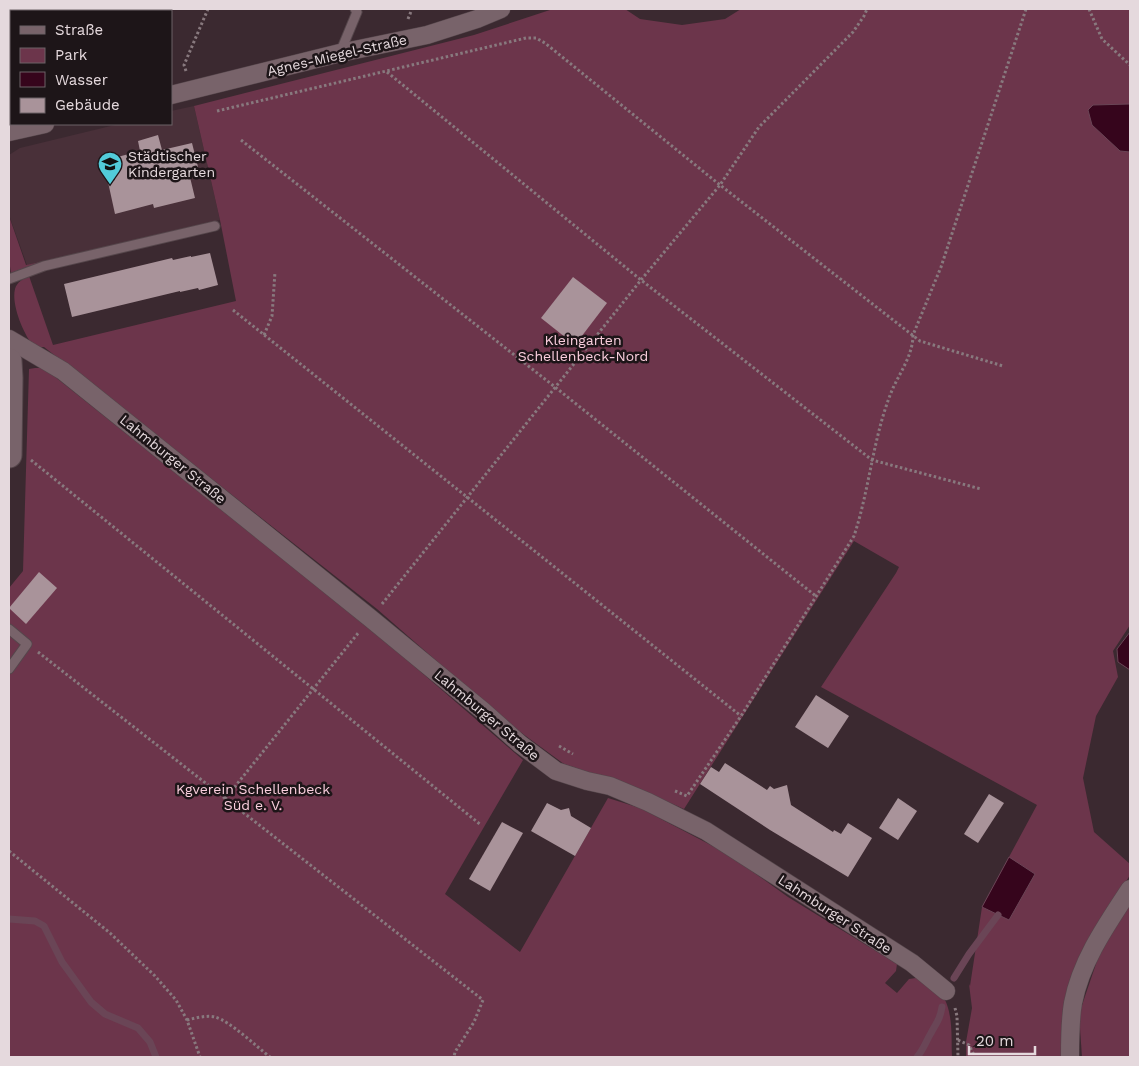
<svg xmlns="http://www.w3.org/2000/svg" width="1139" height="1066" viewBox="0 0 1139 1066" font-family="'Work Sans',sans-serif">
<rect width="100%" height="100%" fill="#3b2930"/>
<!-- built -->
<path fill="#493039" d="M194 106 220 220 27 265 9 215V155L20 148 119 124H171V111Z"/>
<!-- green -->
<g fill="#6c354b">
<path d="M553 9H625L640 19 682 25 725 19 741 9H1130V625L1113 651 1118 677 1096 716 1083 778 1094 832 1130 864V875L1099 926 1064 1057H966V1042L972 1008 969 984 970 986 982 907 1037 805 821 687 896 573 899 567 854 541 684 809 639 789 564 764 504 720 377 609 44 347H34C24 335 11 305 15 289 17 282 23 279 29 276L53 345 236 301 220 220 194 106 474 35Z"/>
<path d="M9 216 26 265 40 262 19 272 11 273 9 260Z"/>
<path d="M35 368H42L49 372 370 628 523 760 445 894 520 952 608 798 640 808 728 854 788 897 897 964 896 971 885 983 897 993 909 979 916 978C923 982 935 986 940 992 954 1009 951 1037 952 1057H9V588L23 571 29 369Z"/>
<path d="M1130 904V1057H1082L1079 1014 1100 952Z"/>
</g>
<!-- water -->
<g fill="#36051c" stroke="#6a4556">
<path d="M1130 104V152L1120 151 1092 125 1088 110 1093 105Z"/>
<path d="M1130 632V670L1118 662 1117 649Z"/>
<path d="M1009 857 1035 874 1009 920 982 907Z"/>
</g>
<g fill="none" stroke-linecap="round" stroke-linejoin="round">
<!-- stream -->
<g stroke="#6a4556" stroke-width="7">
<path d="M9 919 35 921 44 926 62 962 91 1002 105 1014 138 1028 150 1042 156 1057"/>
<path d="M954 978 969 954 998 915"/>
<path d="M917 1057C924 1049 926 1041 931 1033 937 1022 940 1019 942 1007"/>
</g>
</g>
<!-- building -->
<g fill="#a9939a">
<path d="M158 135 162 150 192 143 198 167 188 169 195 198 154 208 153 204 115 214 108 182 115 180 110 159 140 151 138 141Z"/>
<path d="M210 253 218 285 199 290 198 288 180 292V291L72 317 64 284 172 258 173 260 191 256V257Z"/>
<path d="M573 277 607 303 575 345 541 318Z"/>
<path d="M39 572 57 588 26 624 9 608Z"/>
<path d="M816 695 849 716 828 748 795 727Z"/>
<path d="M725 763 767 790 770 786 774 789 787 785 791 805 833 832 834 830 841 834 848 823 872 838 848 877 770 830 700 784 711 767 719 772Z"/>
<path d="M989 794 1004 803 978 843 964 834Z"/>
<path d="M898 798 917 811 898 840 879 828Z"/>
<path d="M547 803 561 810 569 808 571 816 591 828 575 856 531 831Z"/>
<path d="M502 822 523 833 490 891 469 879Z"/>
</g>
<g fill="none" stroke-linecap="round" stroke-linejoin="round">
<defs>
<g id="lane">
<path d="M340 53 357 12 355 9"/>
<path d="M9 279 44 266 215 226"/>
<path d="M9 629 27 644 9 669"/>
</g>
<g id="street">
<path d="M171 95 340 53 427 35 477 19 501 9"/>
<path d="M9 132 45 124"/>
<path d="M9 339 63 371 370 618 483 711 520 744 556 771 587 781 610 786 648 802 706 831 912 963 946 991"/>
<path d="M1070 1057C1070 1040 1070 1020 1073 1003 1081 961 1107 924 1130 889"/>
</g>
<path id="secondary" d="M9 361 10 378 9 455"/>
</defs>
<!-- lane casing -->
<use href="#lane" stroke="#55464b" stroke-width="11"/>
<!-- street casing -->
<use href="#street" stroke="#55464b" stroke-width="19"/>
<!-- secondary casing -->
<use href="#secondary" stroke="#55464b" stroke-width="27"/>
<!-- path -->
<g stroke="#88797e" stroke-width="3" stroke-dasharray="2.5 2.5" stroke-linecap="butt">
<path d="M1089 9 1102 39 1130 65"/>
<path d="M408 19 412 9"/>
<path d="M186 71 184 65 208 9"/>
<path d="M387 72 641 280 872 460 981 489"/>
<path d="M217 111 526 38H536L545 43 720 185 920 341 1003 366"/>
<path d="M241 140 555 387 817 597"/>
<path d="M233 310 741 716"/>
<path d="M264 335 272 316 275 272"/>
<path d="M31 460 481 825"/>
<path d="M382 604 641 280 720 185 759 127 853 32 864 16 867 9"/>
<path d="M38 652 483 1000 474 1022 455 1052 454 1057"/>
<path d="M559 746 573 754"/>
<path d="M675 791 687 796 741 716 854 536C870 488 873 435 893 388 901 371 913 354 913 335L941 267 1026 9"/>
<path d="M225 799 359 632"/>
<path d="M9 851 110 933 155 976 176 1000 187 1020 200 1057"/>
<path d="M955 1008 957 1016 958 1057"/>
<path d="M187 1020C196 1018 206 1015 215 1017 230 1021 257 1047 270 1057"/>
<path d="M958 1040 969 1045 975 1057"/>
</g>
<!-- lane -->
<use href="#lane" stroke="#78636a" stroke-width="9"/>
<!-- street -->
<use href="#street" stroke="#78636a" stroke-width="18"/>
<!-- secondary -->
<use href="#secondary" stroke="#78636a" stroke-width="25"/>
</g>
<!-- icons -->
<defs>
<symbol id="school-pin" viewBox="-11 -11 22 30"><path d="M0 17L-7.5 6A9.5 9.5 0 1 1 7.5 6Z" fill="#52cbd9" stroke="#1d1518"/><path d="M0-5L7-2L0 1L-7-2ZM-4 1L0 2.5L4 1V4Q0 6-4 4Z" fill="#111"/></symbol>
</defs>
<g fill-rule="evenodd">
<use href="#school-pin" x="96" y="150" width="28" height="38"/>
</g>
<g text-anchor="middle" stroke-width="5" stroke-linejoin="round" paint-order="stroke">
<!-- street labels -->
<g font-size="14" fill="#e5d9dd" stroke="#1d1518">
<text transform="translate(337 55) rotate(-13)" y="5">Agnes-Miegel-Straße</text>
<text transform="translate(173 459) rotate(39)" y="5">Lahmburger Straße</text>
<text transform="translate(487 715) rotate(40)" y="5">Lahmburger Straße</text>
<text transform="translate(835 914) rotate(33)" y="5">Lahmburger Straße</text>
</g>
<!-- poi labels -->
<g font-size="14" fill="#e5d9dd" stroke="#1d1518" text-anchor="start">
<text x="128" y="161">Städtischer<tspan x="128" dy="16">Kindergarten</tspan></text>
</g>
<!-- park labels -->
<g font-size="14" fill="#facedd" stroke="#1d1518">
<text x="583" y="345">Kleingarten<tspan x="583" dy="16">Schellenbeck-Nord</tspan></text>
<text x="253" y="794">Kgverein Schellenbeck<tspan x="253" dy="16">Süd e. V.</tspan></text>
</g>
</g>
<!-- border -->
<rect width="1139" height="1066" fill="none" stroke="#e5d9dd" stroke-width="20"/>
<!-- legend -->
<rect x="10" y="10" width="162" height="115" fill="#1d1518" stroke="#6d6367"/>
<rect x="20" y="26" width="25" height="8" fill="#78636a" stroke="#6d6367"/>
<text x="55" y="35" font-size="15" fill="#e5d9dd">Straße</text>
<rect x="20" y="48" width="25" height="15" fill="#6c354b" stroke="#6d6367"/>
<text x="55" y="60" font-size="15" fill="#e5d9dd">Park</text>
<rect x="20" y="72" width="25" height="15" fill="#36051c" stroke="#6d6367"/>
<text x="55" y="85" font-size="15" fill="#e5d9dd">Wasser</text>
<rect x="20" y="98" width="25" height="15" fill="#a9939a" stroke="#6d6367"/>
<text x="55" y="110" font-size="15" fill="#e5d9dd">Gebäude</text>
<!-- scale -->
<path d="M969 1046v8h66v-8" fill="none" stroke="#e5d9dd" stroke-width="2.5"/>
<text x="976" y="1046" font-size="15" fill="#e5d9dd" stroke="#1d1518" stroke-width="4" paint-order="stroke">20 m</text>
</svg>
